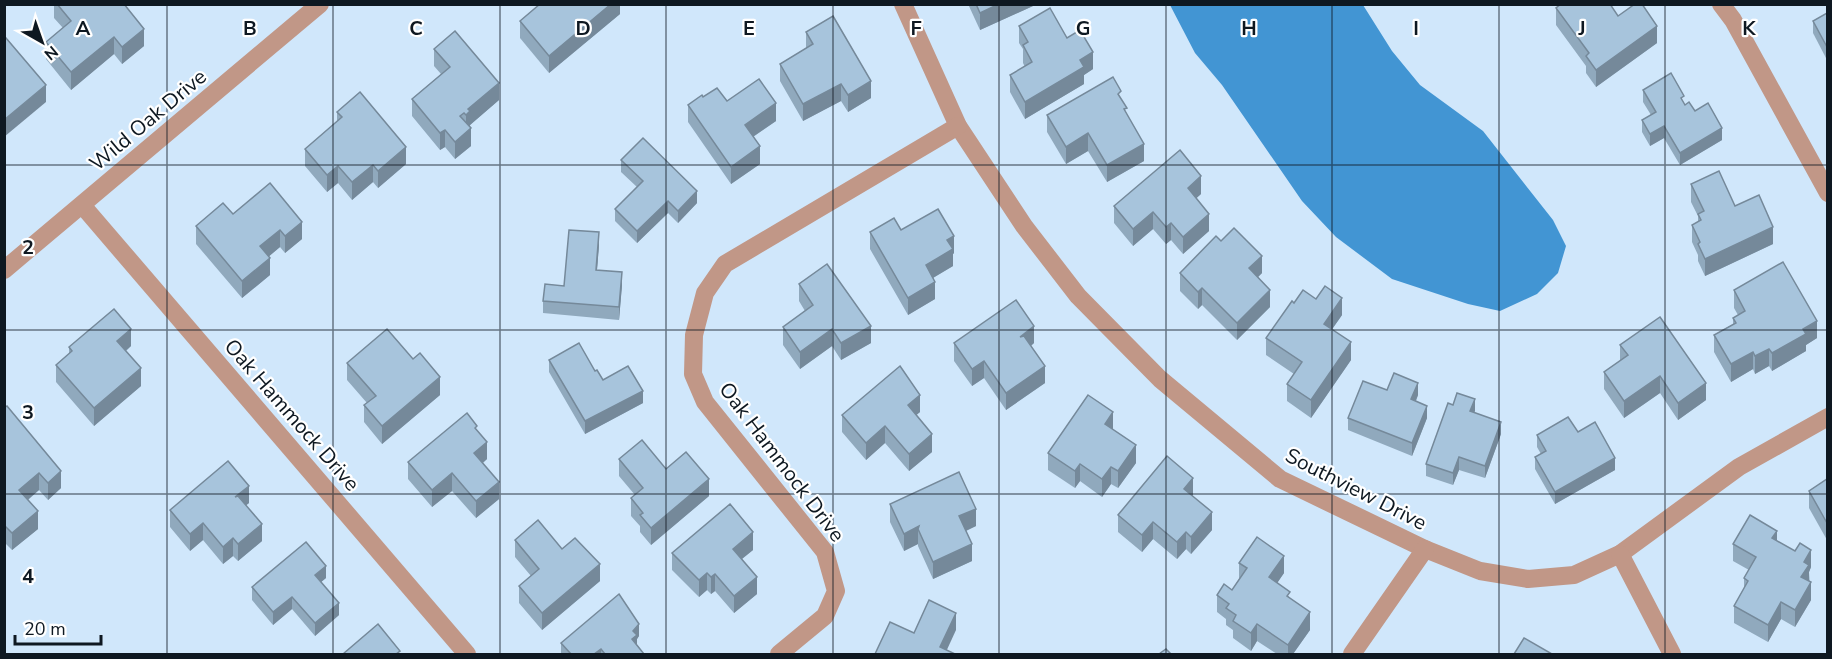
<svg xmlns="http://www.w3.org/2000/svg" width="1832" height="659" viewBox="0 0 1832 659" font-family="'Nunito Sans',sans-serif">
<rect width="100%" height="100%" fill="#d0e7fb"/>
<!-- water -->
<path fill="#4295d3" d="M1170 5H1363L1392 51 1420 85 1483 131 1553 220 1566 246 1558 273 1537 294 1500 311 1468 304 1392 279 1336 237 1302 201 1222 85 1195 53Z"/>
<g fill="none" stroke-linecap="round" stroke-linejoin="round">
<!-- street -->
<g stroke="#c19787" stroke-width="18">
<path d="M903 4 958 126 1024 226 1078 296 1160 379 1280 479 1425 549 1480 571 1528 579 1574 575 1620 554 1739 467 1828 417"/>
<path d="M1721 4 1733 20 1828 193"/>
<path d="M82 205 467 654"/>
<path d="M4 270 320 4"/>
<path d="M1620 554 1672 654"/>
<path d="M779 654 825 616 836 591 825 552 705 402 693 374 694 335 705 293 725 264 958 126"/>
<path d="M1352 654 1425 549"/>
</g>
</g>
<!-- wall -->
<g fill="#90a9bd">
<path d="M54 4H124L144 46 122 64 114 54 71 90 46 59V42L63 28 54 18Z"/>
<path d="M620 4V14L549 73 520 38V21Z"/>
<path d="M968 4H1033V6L980 30Z"/>
<path d="M1556 8 1618 16 1657 43 1596 87 1586 73V66L1556 25Z"/>
<path d="M1827 13V60L1813 33V21Z"/>
<path d="M1019 26 1067 38 1093 69 1084 75V84L1025 119 1010 92V75L1025 67 1023 63V49L1019 43Z"/>
<path d="M806 32 871 98 848 112 841 101 803 121 780 81V64L806 48Z"/>
<path d="M434 49 499 100 470 125 471 146 455 159 445 147 440 150 412 116V99L441 74 434 66Z"/>
<path d="M1643 90 1684 104 1695 111 1722 140 1680 165 1664 138 1650 146 1642 132V120L1651 115 1643 102Z"/>
<path d="M703 97 727 101 776 121 753 137 760 164 731 184 688 122V105Z"/>
<path d="M1121 99 1144 161 1107 182 1088 151 1066 164 1047 132V115Z"/>
<path d="M337 112 406 164 378 188 373 182 352 200 338 183 327 192 305 166V149L337 122Z"/>
<path d="M621 160 697 203 678 223 668 213 637 243 615 221V209L637 187 621 172Z"/>
<path d="M270 183 302 239 285 253 280 247 269 256 270 275 242 298 196 244V226L233 214Z"/>
<path d="M1691 184 1735 206 1773 244 1705 276 1698 261V255L1692 242V225L1698 222V216L1691 202Z"/>
<path d="M1201 194 1196 198 1209 231 1183 254 1171 240 1166 244 1153 229 1133 246 1114 223V206Z"/>
<path d="M901 230 954 253 953 254V266L933 278 935 299 908 315 870 249V232Z"/>
<path d="M1221 241 1262 273 1258 277 1270 307 1237 340 1202 305 1198 309 1180 291V273Z"/>
<path d="M599 245 597 270 622 285 619 320 543 313V301L564 286Z"/>
<path d="M799 284 871 343 841 360 832 346 800 369 783 345V327L805 311 799 301Z"/>
<path d="M1734 290 1817 338 1806 345V351L1772 371 1769 366 1755 374 1753 369 1731 382 1714 352V335L1733 324V318L1738 315 1734 308Z"/>
<path d="M1294 303 1342 315 1332 329 1351 360 1311 418 1287 401V384L1294 374 1266 355V338Z"/>
<path d="M954 343H1034L1031 346 1045 383 1006 410 984 378 972 386 954 361Z"/>
<path d="M1620 345 1706 400 1678 420 1660 393 1624 418 1604 389V372L1620 361Z"/>
<path d="M131 346 126 351 141 386 94 426 56 382V365L69 354V347Z"/>
<path d="M549 360 595 371 603 380 643 403 585 434 549 372Z"/>
<path d="M347 363 440 395 382 444 364 422V405L367 403 347 380Z"/>
<path d="M1387 390 1418 395 1416 401 1427 418 1412 456 1348 430V418Z"/>
<path d="M4 408 61 488 48 500 39 490 28 500 38 529 12 550 4 542Z"/>
<path d="M1475 411 1474 412 1501 434 1485 478 1459 470 1453 485 1426 476V464Z"/>
<path d="M920 412 916 415 932 452 909 471 885 443 866 460 842 432V415Z"/>
<path d="M477 430 487 459 483 463 499 499 476 518 452 491 432 507 408 479V462Z"/>
<path d="M1113 430 1136 463 1118 488 1111 484 1102 497 1080 481 1075 488 1048 470V453Z"/>
<path d="M1578 432 1615 470 1555 504 1535 469V457L1541 454 1537 447V435Z"/>
<path d="M619 459 666 469 709 496 651 545 640 532V526L631 516V498L635 495 619 476Z"/>
<path d="M1827 479V540L1809 508V491Z"/>
<path d="M1193 495 1192 496 1212 530 1191 554 1186 549 1177 559 1153 539 1142 552 1118 532V515Z"/>
<path d="M249 503 246 505 262 541 238 561 233 556 223 564 203 540 190 551 170 527V510Z"/>
<path d="M890 504 976 526 966 531 972 561 933 579 918 546V544L904 551 890 522Z"/>
<path d="M515 540 562 549 600 581 542 630 519 603V586L531 576 515 557Z"/>
<path d="M1777 541 1811 567 1809 572 1811 600 1795 627 1781 619 1768 642 1734 623V606L1744 588V578L1749 570 1733 561V544Z"/>
<path d="M753 550 742 559 757 594 734 613 715 591 711 594 707 590 699 597 672 570V553Z"/>
<path d="M1239 563 1284 573 1277 583 1290 598 1310 630 1293 654H1277L1257 641 1251 651 1233 638V630L1226 625V619L1217 612V595L1232 590 1239 579Z"/>
<path d="M326 578 321 582 339 615 315 636 292 609 273 625 252 600V587Z"/>
<path d="M639 636 637 639V645L644 654H561V643Z"/>
</g>
<!-- shaded-wall -->
<g fill="#75899a">
<path d="M611 4H620V14L549 73V56Z"/>
<path d="M999 4H1033V6L980 30V13Z"/>
<path d="M1657 26V43L1596 87V70Z"/>
<path d="M144 29V46L122 64V47Z"/>
<path d="M114 37V54L71 90V72Z"/>
<path d="M1093 52V69L1084 75V84L1025 119V102L1080 60Z"/>
<path d="M871 81V98L848 112V95Z"/>
<path d="M499 83V100L470 125V129L466 132V115L468 109Z"/>
<path d="M841 84V101L803 121V104Z"/>
<path d="M46 85V102L4 137V120Z"/>
<path d="M776 103V121L745 142V125Z"/>
<path d="M1664 126V138L1650 146V134Z"/>
<path d="M471 128V146L455 159V142Z"/>
<path d="M1722 128V140L1680 165V153Z"/>
<path d="M445 130V147L440 150V133Z"/>
<path d="M1088 133V151L1066 164V147Z"/>
<path d="M1144 144V161L1107 182V165Z"/>
<path d="M760 146V164L731 184V167Z"/>
<path d="M406 147V164L378 188V171Z"/>
<path d="M373 165V182L352 200V182Z"/>
<path d="M338 166V183L327 192V175Z"/>
<path d="M1201 176V194L1188 206V188Z"/>
<path d="M697 191V203L678 223V211Z"/>
<path d="M668 201V213L637 243V231Z"/>
<path d="M1153 212V229L1133 246V229Z"/>
<path d="M1209 214V231L1183 254V237Z"/>
<path d="M302 222V239L285 253V236Z"/>
<path d="M1171 223V240L1166 244V227Z"/>
<path d="M1773 227V244L1705 276V259Z"/>
<path d="M280 230V247L260 264V246Z"/>
<path d="M599 232V245L596 282V270Z"/>
<path d="M954 236V253L953 254V266L926 282V265L947 240Z"/>
<path d="M1262 256V273L1249 286V268Z"/>
<path d="M270 258V275L242 298V281Z"/>
<path d="M622 272V285L619 320V307Z"/>
<path d="M935 282V299L908 315V298Z"/>
<path d="M1202 288V305L1198 309V292Z"/>
<path d="M1270 290V307L1237 340V323Z"/>
<path d="M1342 298V315L1324 341V324Z"/>
<path d="M1817 321V338L1806 345V351L1772 371V353L1803 329Z"/>
<path d="M871 326V343L841 360V343Z"/>
<path d="M1034 326V343L1020 354V337Z"/>
<path d="M131 329V346L117 358V341Z"/>
<path d="M832 329V346L800 369V352Z"/>
<path d="M1351 342V360L1311 418V400Z"/>
<path d="M1769 349V366L1755 374V356Z"/>
<path d="M1753 352V369L1731 382V364Z"/>
<path d="M984 361V378L972 386V369Z"/>
<path d="M1045 366V383L1006 410V393Z"/>
<path d="M141 368V386L94 426V408Z"/>
<path d="M1660 376V393L1624 418V401Z"/>
<path d="M440 377V395L382 444V426Z"/>
<path d="M1418 383V395L1411 412V399Z"/>
<path d="M1706 383V400L1678 420V403Z"/>
<path d="M643 391V403L585 434V421Z"/>
<path d="M920 395V412L908 422V405Z"/>
<path d="M1475 399V411L1470 423V411Z"/>
<path d="M1427 406V418L1412 456V443Z"/>
<path d="M1113 412V430L1105 424Z"/>
<path d="M1501 422V434L1485 478V466Z"/>
<path d="M885 426V443L866 460V443Z"/>
<path d="M932 434V452L909 471V454Z"/>
<path d="M487 442V459L474 470V453Z"/>
<path d="M1136 445V463L1118 488V471Z"/>
<path d="M1459 457V470L1453 485V473Z"/>
<path d="M1615 458V470L1555 504V492Z"/>
<path d="M1080 464V481L1075 488V471Z"/>
<path d="M1111 467V484L1102 497V479Z"/>
<path d="M61 471V488L48 500V483Z"/>
<path d="M39 473V490L19 507V490Z"/>
<path d="M452 473V491L432 507V490Z"/>
<path d="M1193 478V495L1184 507V489Z"/>
<path d="M709 479V496L651 545V528Z"/>
<path d="M499 482V499L476 518V501Z"/>
<path d="M249 486V503L235 514V497Z"/>
<path d="M976 509V526L959 534V516Z"/>
<path d="M38 511V529L12 550V533Z"/>
<path d="M1212 512V530L1191 554V537Z"/>
<path d="M1153 522V539L1142 552V535Z"/>
<path d="M203 523V540L190 551V534Z"/>
<path d="M262 524V541L238 561V544Z"/>
<path d="M919 526 918 529V544L904 551V534Z"/>
<path d="M1777 531V548L1772 538Z"/>
<path d="M753 532V550L733 566V549Z"/>
<path d="M1186 532V549L1177 559V542Z"/>
<path d="M233 538V556L223 564V547Z"/>
<path d="M972 544V561L933 579V562Z"/>
<path d="M1811 550V567L1809 572V582L1801 577 1804 562Z"/>
<path d="M1284 556V573L1269 595V577Z"/>
<path d="M600 564V581L542 630V613Z"/>
<path d="M326 566V578L315 587V575Z"/>
<path d="M707 573V590L699 597V580Z"/>
<path d="M715 574V591L711 594V577Z"/>
<path d="M757 577V594L734 613V596Z"/>
<path d="M1811 582V600L1795 627V610Z"/>
<path d="M292 597V609L273 625V612Z"/>
<path d="M1781 602V619L1768 642V625Z"/>
<path d="M339 603V615L315 636V623Z"/>
<path d="M1310 612V630L1293 654H1288V645Z"/>
<path d="M956 613V630L945 654 940 647Z"/>
<path d="M639 624V636L637 639V648L632 652 633 631Z"/>
<path d="M1257 624V641L1251 651V633Z"/>
<path d="M601 649V654H594Z"/>
</g>
<!-- building -->
<g fill="#a7c4dc" stroke="#75899a" stroke-width="1.5">
<path d="M57 4H124L144 29 122 47 114 37 71 72 46 42 71 21Z"/>
<path d="M540 4H611L549 56 520 21Z"/>
<path d="M976 4H999L980 13Z"/>
<path d="M1561 4H1610L1618 16 1635 4H1642L1657 26 1596 70 1586 56 1589 53 1556 8Z"/>
<path d="M1050 8 1067 38 1080 30 1093 52 1080 60 1084 67 1025 102 1010 75 1032 62 1023 45 1028 42 1019 26Z"/>
<path d="M1827 13V47L1813 21Z"/>
<path d="M833 16 871 81 848 95 841 84 803 104 780 64 813 44 806 32Z"/>
<path d="M455 31 499 83 468 109 470 111 466 115 464 113 460 116 471 128 455 142 445 130 440 133 412 99 450 67 434 49Z"/>
<path d="M6 38 46 85 4 120V39Z"/>
<path d="M1671 73 1684 96 1681 98 1685 105 1689 102 1695 111 1708 103 1722 128 1680 153 1664 126 1650 134 1642 120 1656 112 1643 90Z"/>
<path d="M1113 77 1121 91 1118 94 1127 108 1124 109 1144 144 1107 165 1088 133 1066 147 1047 115Z"/>
<path d="M759 79 776 103 745 125 760 146 731 167 688 105 702 95 703 97 717 88 727 101Z"/>
<path d="M360 92 406 147 378 171 373 165 352 182 338 166 327 175 305 149 342 117 337 112Z"/>
<path d="M643 138 697 191 678 211 668 201 637 231 615 209 643 181 621 160Z"/>
<path d="M1180 150 1201 176 1188 188 1209 214 1183 237 1171 223 1166 227 1153 212 1133 229 1114 206Z"/>
<path d="M1719 171 1735 206 1759 195 1773 227 1705 259 1698 244 1700 242 1692 225 1701 220 1698 214 1704 211 1691 184Z"/>
<path d="M270 183 302 222 285 236 280 230 260 246 270 258 242 281 196 226 223 203 233 214Z"/>
<path d="M938 209 954 236 947 240 953 249 926 265 935 282 908 298 870 232 894 218 901 230Z"/>
<path d="M1234 228 1262 256 1249 268 1270 290 1237 323 1202 288 1198 292 1180 273 1216 236 1221 241Z"/>
<path d="M569 230 599 232 596 270 622 272 619 307 543 301 545 284 564 286Z"/>
<path d="M1783 262 1817 321 1803 329 1806 334 1772 353 1769 349 1755 356 1753 352 1731 364 1714 335 1736 323 1733 318 1745 311 1734 290Z"/>
<path d="M827 264 871 326 841 343 832 329 800 352 783 327 813 305 799 284Z"/>
<path d="M1325 286 1342 298 1324 324 1351 342 1311 400 1287 384 1302 362 1266 338 1292 301 1294 303 1303 290 1316 299Z"/>
<path d="M1016 300 1034 326 1020 337 1024 336 1045 366 1006 393 984 361 972 369 954 343Z"/>
<path d="M114 309 131 329 117 341 141 368 94 408 56 365 72 351 69 347Z"/>
<path d="M1660 317 1706 383 1678 403 1660 376 1624 401 1604 372 1628 355 1620 345Z"/>
<path d="M387 329 413 359 420 353 440 377 382 426 364 405 376 396 347 363Z"/>
<path d="M579 343 595 371 597 370 603 380 628 366 643 391 585 421 549 360Z"/>
<path d="M900 366 920 395 908 405 932 434 909 454 885 426 866 443 842 415Z"/>
<path d="M1394 373 1418 383 1411 399 1427 406 1412 443 1348 418 1363 381 1387 390Z"/>
<path d="M1457 393 1475 399 1470 411 1501 422 1485 466 1459 457 1453 473 1426 464 1448 403 1453 405Z"/>
<path d="M1088 395 1113 412 1105 424 1136 445 1118 471 1111 467 1102 479 1080 464 1075 471 1048 453Z"/>
<path d="M7 406 61 471 48 483 39 473 19 490 38 511 12 533 4 525V408Z"/>
<path d="M467 413 477 426 475 428 487 442 474 453 499 482 476 501 452 473 432 490 408 462Z"/>
<path d="M1568 417 1578 432 1595 422 1615 458 1555 492 1535 457 1546 451 1537 435Z"/>
<path d="M642 440 666 469 686 452 709 479 651 528 640 515 643 513 631 498 643 488 619 459Z"/>
<path d="M1167 456 1193 478 1184 489 1212 512 1191 537 1186 532 1177 542 1153 522 1142 535 1118 515Z"/>
<path d="M228 461 249 486 235 497 238 496 262 524 238 544 233 538 223 547 203 523 190 534 170 510Z"/>
<path d="M959 472 976 509 959 516 972 544 933 562 918 529 919 526 904 534 890 504Z"/>
<path d="M1827 479V523L1809 491Z"/>
<path d="M730 504 753 532 733 549 757 577 734 596 715 574 711 577 707 573 699 580 672 553Z"/>
<path d="M1750 515 1777 531 1772 538 1795 551 1800 543 1811 550 1804 562 1809 565 1801 577 1811 582 1795 610 1781 602 1768 625 1734 606 1748 581 1744 578 1756 557 1733 544Z"/>
<path d="M538 520 562 549 575 538 600 564 542 613 519 586 539 569 515 540Z"/>
<path d="M1257 537 1284 556 1269 577 1290 592 1287 596 1310 612 1288 645 1257 624 1251 633 1233 621 1236 615 1226 608 1229 604 1217 595 1224 584 1232 590 1247 568 1239 563Z"/>
<path d="M306 542 326 566 315 575 339 603 315 623 292 597 273 612 252 587Z"/>
<path d="M619 594 639 624 633 631 637 635 632 639 644 654H605L601 649 594 654H571L561 643Z"/>
<path d="M929 600 956 613 940 647 955 654H875L890 622 914 633Z"/>
<path d="M378 624 400 651 396 654H343Z"/>
<path d="M1524 638 1552 654H1514Z"/>
<path d="M1166 649 1171 654H1159Z"/>
</g>
<!-- grid -->
<path fill="none" stroke="#0e1821" stroke-width="1.5" stroke-opacity="0.55" d="M167 4V654M333 4V654M500 4V654M666 4V654M833 4V654M999 4V654M1166 4V654M1332 4V654M1499 4V654M1665 4V654M4 165H1828M4 330H1828M4 494H1828"/>
<g text-anchor="middle" stroke-width="4.5" stroke-linejoin="round" paint-order="stroke">
<!-- street labels -->
<g font-size="21" fill="#0e1821" stroke="#fff">
<text transform="translate(148 120) rotate(-40)" y="7">Wild Oak Drive</text>
<text transform="translate(292 415) rotate(49)" y="7">Oak Hammock Drive</text>
<text transform="translate(782 462) rotate(53)" y="7">Oak Hammock Drive</text>
<text transform="translate(1356 489) rotate(27)" y="7">Southview Drive</text>
</g>
</g>
<g font-size="20" text-anchor="middle" font-weight="bold" fill="#0e1821" stroke="#fff" stroke-width="4.5" stroke-linejoin="round" paint-order="stroke">
<text x="83" y="35">A</text>
<text x="250" y="35">B</text>
<text x="416" y="35">C</text>
<text x="583" y="35">D</text>
<text x="749" y="35">E</text>
<text x="916" y="35">F</text>
<text x="1083" y="35">G</text>
<text x="1249" y="35">H</text>
<text x="1416" y="35">I</text>
<text x="1582" y="35">J</text>
<text x="1749" y="35">K</text>
<text x="28" y="254">2</text>
<text x="28" y="419">3</text>
<text x="28" y="583">4</text>
</g>
<!-- border -->
<rect width="1832" height="659" fill="none" stroke="#0e1821" stroke-width="12"/>
<!-- north arrow -->
<g transform="translate(42 42) rotate(140)" stroke="#ffffff" stroke-width="4.5" paint-order="stroke">
<path d="M0-4.5L10 22L0 15L-10 22Z" fill="#0e1821"/>
<text y="-9" font-size="16" font-weight="bold" text-anchor="middle" fill="#0e1821">N</text>
</g>
<!-- scale -->
<path d="M15 635v9h86v-9" fill="none" stroke="#0e1821" stroke-width="3"/>
<text x="24" y="635" font-size="18" fill="#0e1821" stroke="#ffffff" stroke-width="4.5" paint-order="stroke">20 m</text>
</svg>
